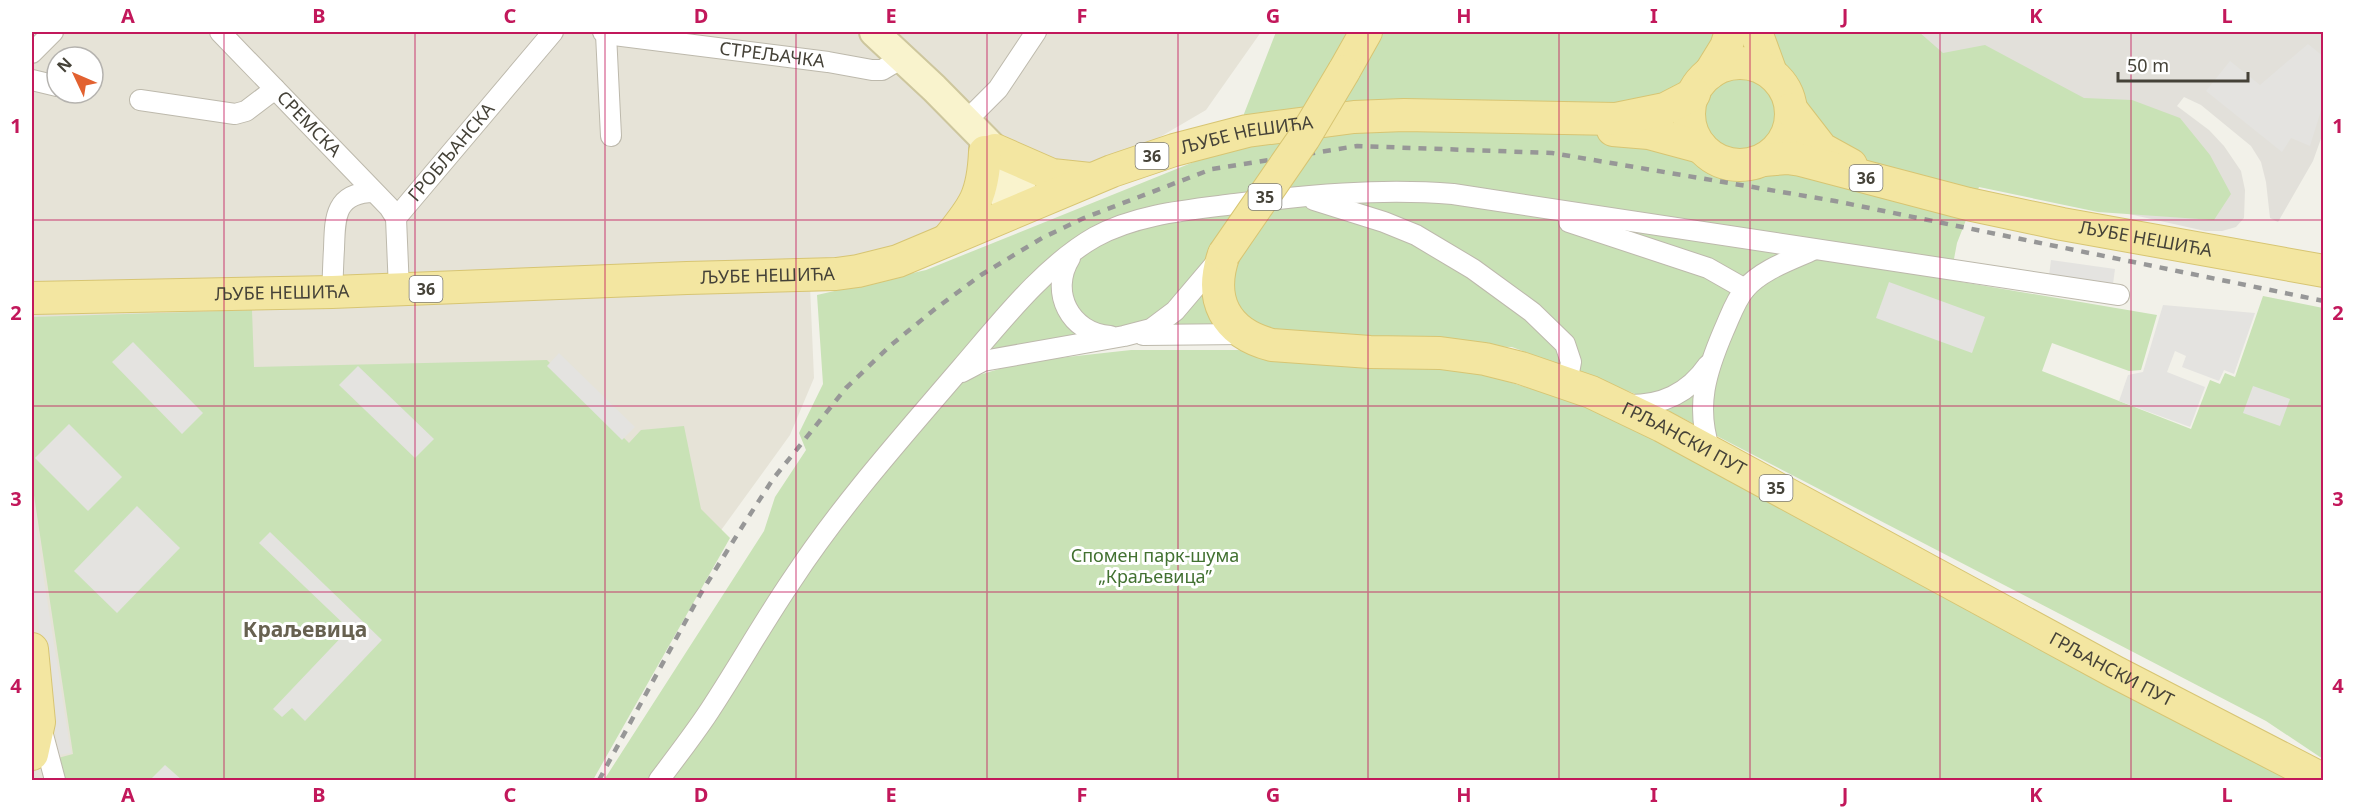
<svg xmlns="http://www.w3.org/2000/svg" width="2355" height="812" viewBox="0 0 2355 812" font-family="'Noto Sans',sans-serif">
<rect width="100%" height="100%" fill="#f2f1e9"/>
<!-- residential -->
<path fill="#e6e3d7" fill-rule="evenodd" d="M32 32H1261L1206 110 1136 151 929 236 875 252 809 263 814 378 790 435 706 551 575 780H32ZM57 57H93V93H57Z"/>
<!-- industrial -->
<path fill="#e2e0da" d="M1838 32H2323V133L2313 161 2278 222 2270 218 2266 182 2261 162 2251 146 2201 105 2184 97 2177 106 2209 130 2224 146 2241 171 2245 190 2244 218 2236 227 2222 231H2205L2120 212Z"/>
<!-- green -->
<g fill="#c9e2b6">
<path d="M1276 32H1919L1943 53 1985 45 2084 98 2132 100 2180 118 2210 155 2231 194 2214 220 2098 212 1979 187 1957 243 1950 280 2157 315 2141 370 2129 371 2052 343 2042 371 2191 429 2210 380 2220 384 2225 373 2235 377 2263 296 2323 308V759L2266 721 1638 395 1512 347 1066 337 966 379 1022 362 1131 350H1238L1470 370 1606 412 2293 780H604L764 531 775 497 806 450 799 433 823 384 817 295 926 270 1231 147Z"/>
<path d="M252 310 254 367 547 360 629 443 641 430 684 426 701 509 730 538 593 780H65L58 758 73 754 32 482V317Z"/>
</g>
<!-- parking -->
<g fill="#e4e3e0">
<path d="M2308 44 2324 57 2323 104 2310 146 2291 138 2282 152 2206 91 2230 61 2260 85Z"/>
<path d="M2051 260 2115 269 2113 284 2049 276Z"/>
<path d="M1889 282 1985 317 1972 353 1876 318Z"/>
<path d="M2163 305 2255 313 2234 374 2224 370 2219 381 2182 367 2186 356 2175 351 2167 372 2205 387 2190 427 2119 401 2128 375 2143 372Z"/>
<path d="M133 342 203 413 182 434 112 362Z"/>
<path d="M559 353 635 427 622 440 547 366Z"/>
<path d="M358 366 434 439 415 458 339 385Z"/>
<path d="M2253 386 2290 399 2280 426 2243 413Z"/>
<path d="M69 424 122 477 88 511 35 458Z"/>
<path d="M32 502 71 753 59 755 32 581Z"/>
<path d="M137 506 180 548 117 613 74 571Z"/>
<path d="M270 532 382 640 305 721 292 708 282 717 273 709 349 629 259 543Z"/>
<path d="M165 765 182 780H150Z"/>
</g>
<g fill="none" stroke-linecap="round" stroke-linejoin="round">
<defs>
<g id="street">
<path id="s1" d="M220 32 389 207 396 218"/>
<path id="s2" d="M603 32 606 34 828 62 872 70H882L902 58"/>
<path d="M606 34 611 136"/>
<path d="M32 53 53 32"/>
<path d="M32 80 57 86"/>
<path d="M140 100 235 114 246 111 275 89"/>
<path d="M966 121 998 89 1036 32"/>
<path d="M1314 200 1384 222 1416 235 1473 269 1532 312 1565 344 1571 362 1567 383"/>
<path d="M1569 222 1708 268 1745 289"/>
<path d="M1070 258C1049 292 1070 333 1110 336"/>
<path id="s3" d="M399 290 396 218 553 32"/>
<path d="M332 292C333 277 333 263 334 249 335 219 334 193 373 192"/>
<path d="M1143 335 1244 334"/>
<path d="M962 372 983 361 1124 336 1151 329 1175 311 1220 258"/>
<path d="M1626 405C1661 406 1688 394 1708 365"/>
<path d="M1710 451C1695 406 1706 372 1724 330 1730 317 1735 301 1745 289 1761 270 1791 260 1813 250"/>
<path d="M42 731 55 780"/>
<path d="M659 780C675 759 691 738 706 716 736 671 762 624 792 580 842 504 903 436 962 367 1000 323 1044 266 1095 237 1137 214 1188 210 1235 204 1307 195 1380 188 1453 194L2119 295"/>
</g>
<g id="secondary">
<path d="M874 32 934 88 1006 161 1021 185 1024 208"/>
<path d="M984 149C990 173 997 196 1018 210"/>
</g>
<g id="primary">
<path d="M1756 32 1771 73"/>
<circle cx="1740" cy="114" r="51"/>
<path d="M1344 71 1366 32"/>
<path d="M1710 73 1726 47 1731 32"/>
<path d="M1791 109 1822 149 1851 165"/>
<path d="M1613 130 1649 133 1701 147"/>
<path d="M995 150 1052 175 1090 179"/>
<path id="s4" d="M1763 160 1787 158 1801 160 1968 204 2062 224 2324 271"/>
<path d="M948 239C975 206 983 195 985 152"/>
<path id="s5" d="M1224 254C1208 299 1225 333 1272 345L1370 352 1440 353 1485 359 1521 368 1591 392 1662 426 2115 672 2324 780"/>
<path id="s6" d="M32 298 332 292 687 278 836 274 858 271 898 261 1112 171 1174 150 1247 131 1354 117 1404 115 1616 119 1665 109 1694 94"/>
<path d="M32 649 39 722 32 754"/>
</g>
</defs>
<!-- street casing -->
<use href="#street" stroke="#bdb9ac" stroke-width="22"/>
<!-- secondary casing -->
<use href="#secondary" stroke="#cdc69d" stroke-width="32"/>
<!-- primary casing -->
<use href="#primary" stroke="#d7c573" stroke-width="34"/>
<!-- street -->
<use href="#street" stroke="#fff" stroke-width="20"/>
<!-- secondary -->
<use href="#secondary" stroke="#f9f3cd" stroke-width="28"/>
<!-- primary -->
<use href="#primary" stroke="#f3e6a1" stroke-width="32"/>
<!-- rail -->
<path stroke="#979797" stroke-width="4.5" stroke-dasharray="8 8" stroke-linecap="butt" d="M599 780 701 593 742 527 773 479 846 388 891 345 935 309 981 275 1042 238 1084 218 1212 169 1357 146 1552 153 1835 201 2324 301"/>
<defs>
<path id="primary-bridge" d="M1224 254 1304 138 1344 71"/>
</defs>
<!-- primary-bridge casing -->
<use href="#primary-bridge" stroke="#d7c573" stroke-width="34" stroke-linecap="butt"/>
<!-- primary-bridge -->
<use href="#primary-bridge" stroke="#f3e6a1" stroke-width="32"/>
</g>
<!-- grid -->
<path fill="none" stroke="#c2185b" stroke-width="1.5" stroke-opacity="0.55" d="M224 32V780M415 32V780M605 32V780M796 32V780M987 32V780M1178 32V780M1368 32V780M1559 32V780M1750 32V780M1940 32V780M2131 32V780M32 220H2324M32 406H2324M32 592H2324"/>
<g text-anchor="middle" stroke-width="6" stroke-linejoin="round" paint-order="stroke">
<!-- shield labels -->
<g fill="#fff" stroke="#7d7b74" stroke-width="1.5">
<rect x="1135.5" y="143" width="33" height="26" rx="4.5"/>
<rect x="1849.5" y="165" width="33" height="26" rx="4.5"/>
<rect x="1248.5" y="184" width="33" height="26" rx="4.5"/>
<rect x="409.5" y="276" width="33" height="26" rx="4.5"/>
<rect x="1759.5" y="475" width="33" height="26" rx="4.5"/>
</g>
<g font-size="16" font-weight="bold" fill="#454238">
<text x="1152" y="162">36</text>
<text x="1866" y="184">36</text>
<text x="1265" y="203">35</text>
<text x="426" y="295">36</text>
<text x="1776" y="494">35</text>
</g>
<!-- street labels -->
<g font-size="18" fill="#454238" stroke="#fff">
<text dy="6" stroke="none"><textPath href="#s2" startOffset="171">СТРЕЉАЧКА</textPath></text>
<text dy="6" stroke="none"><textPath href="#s1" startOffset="128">СРЕМСКА</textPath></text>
<text dy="6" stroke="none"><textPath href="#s6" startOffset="1240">ЉУБЕ НЕШИЋА</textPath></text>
<text dy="6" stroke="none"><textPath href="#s3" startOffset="158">ГРОБЉАНСКА</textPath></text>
<text dy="6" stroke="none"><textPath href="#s4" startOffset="392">ЉУБЕ НЕШИЋА</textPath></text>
<text dy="6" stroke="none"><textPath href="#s6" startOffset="736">ЉУБЕ НЕШИЋА</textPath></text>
<text dy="6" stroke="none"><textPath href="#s6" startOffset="250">ЉУБЕ НЕШИЋА</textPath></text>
<text dy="6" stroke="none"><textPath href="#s5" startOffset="548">ГРЉАНСКИ ПУТ</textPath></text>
<text dy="6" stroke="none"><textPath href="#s5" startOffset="1034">ГРЉАНСКИ ПУТ</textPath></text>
</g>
<!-- park labels -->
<g font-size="18" fill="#427131" stroke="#fff">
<text x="1155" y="562">Спомен парк-шума<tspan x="1155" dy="21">„Краљевица”</tspan></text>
</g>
<!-- quarter labels -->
<g font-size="21" font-weight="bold" fill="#676150" stroke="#fff">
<text x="305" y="637">Краљевица</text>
</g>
</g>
<!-- border -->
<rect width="2355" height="812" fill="none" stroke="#ffffff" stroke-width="66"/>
<!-- north arrow -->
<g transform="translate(75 75) rotate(314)"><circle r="28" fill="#ffffff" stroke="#b5b3af" stroke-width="1.5"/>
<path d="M0-4.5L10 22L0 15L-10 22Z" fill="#e26130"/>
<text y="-9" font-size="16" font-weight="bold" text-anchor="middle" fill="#454238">N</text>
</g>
<!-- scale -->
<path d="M2118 72v9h130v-9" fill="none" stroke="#454238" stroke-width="3"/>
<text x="2127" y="72" font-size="18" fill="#454238" stroke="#ffffff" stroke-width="4.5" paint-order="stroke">50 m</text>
<rect x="33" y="33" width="2289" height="746" fill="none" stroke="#c2185b" stroke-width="2"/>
<g font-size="20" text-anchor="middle" font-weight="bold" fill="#c2185b">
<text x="128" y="23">A</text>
<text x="319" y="23">B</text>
<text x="510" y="23">C</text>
<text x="701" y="23">D</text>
<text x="891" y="23">E</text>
<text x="1082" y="23">F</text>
<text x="1273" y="23">G</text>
<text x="1464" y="23">H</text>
<text x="1654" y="23">I</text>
<text x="1845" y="23">J</text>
<text x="2036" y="23">K</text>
<text x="2227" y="23">L</text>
<text x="16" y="133">1</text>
<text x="2338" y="133">1</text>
<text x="16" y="320">2</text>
<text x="2338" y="320">2</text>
<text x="16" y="506">3</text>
<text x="2338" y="506">3</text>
<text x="16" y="693">4</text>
<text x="2338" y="693">4</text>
<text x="128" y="802">A</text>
<text x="319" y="802">B</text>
<text x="510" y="802">C</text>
<text x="701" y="802">D</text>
<text x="891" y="802">E</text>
<text x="1082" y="802">F</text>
<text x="1273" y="802">G</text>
<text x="1464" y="802">H</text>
<text x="1654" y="802">I</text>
<text x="1845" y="802">J</text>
<text x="2036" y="802">K</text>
<text x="2227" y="802">L</text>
</g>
</svg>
